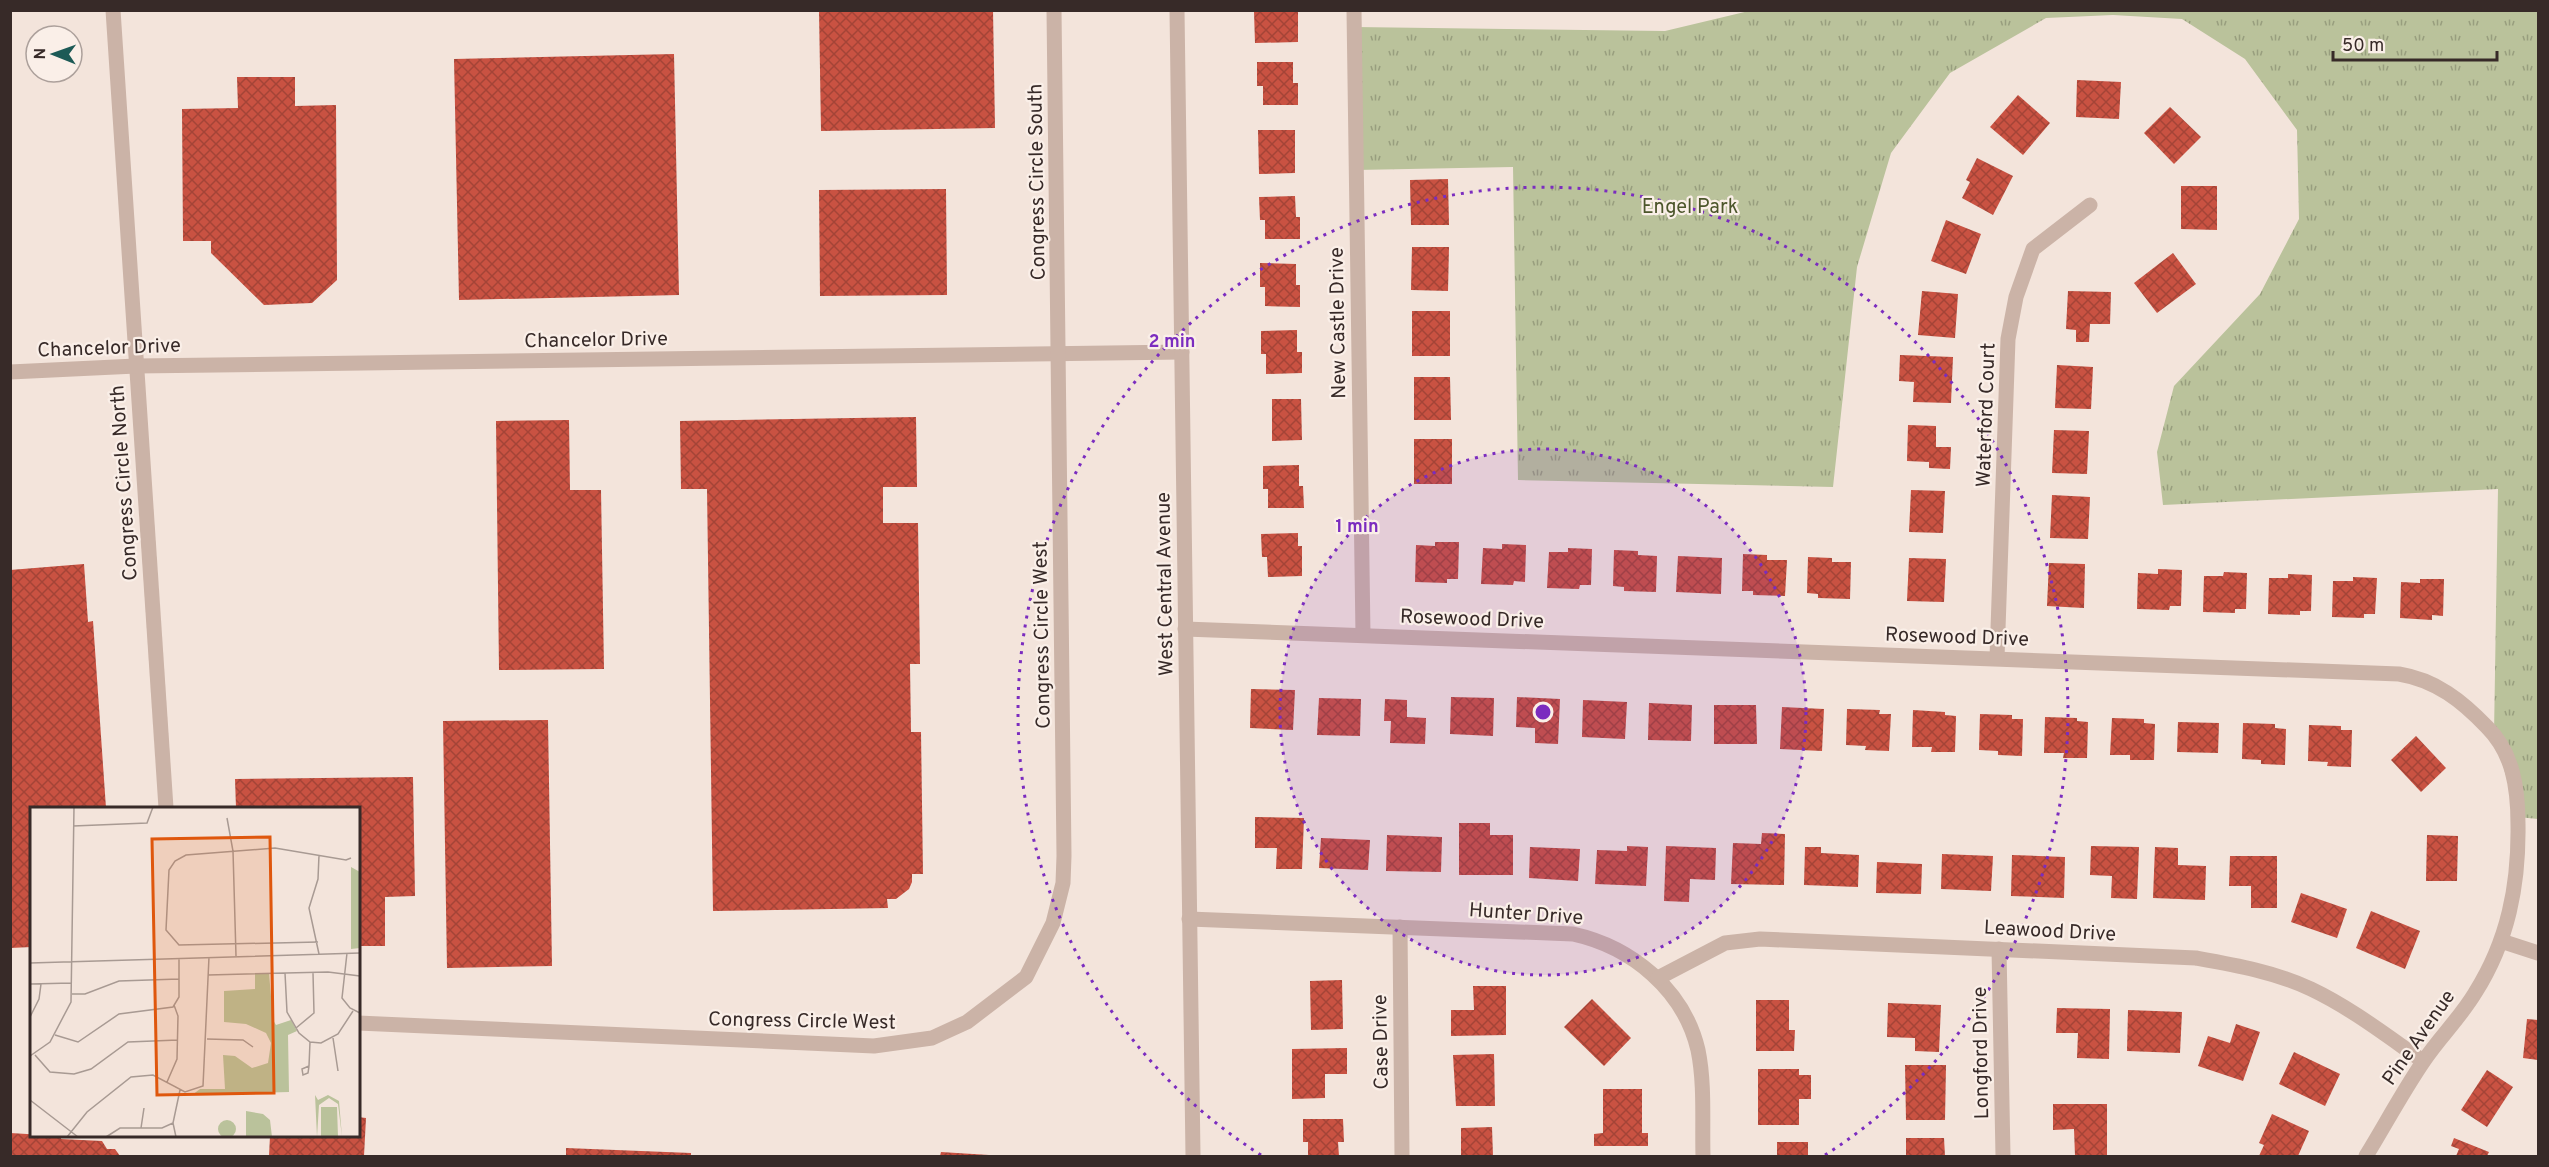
<svg xmlns="http://www.w3.org/2000/svg" width="2549" height="1167" viewBox="0 0 2549 1167" font-family="Overpass,sans-serif">
<defs>
<pattern id="park-tufts" width="24" height="20" patternUnits="userSpaceOnUse" patternTransform="scale(1.5)"><rect width="24" height="20" fill="#bac29b"/><path d="M3 7l-1-3M5 7V3M7 7l1-3M15 17l-1-3M17 17v-4M19 17l1-3" fill="none" stroke="#989e7e"/></pattern>
<pattern id="building-cross-hatch" width="8" height="8" patternUnits="userSpaceOnUse" patternTransform="scale(1.5)"><rect width="8" height="8" fill="#c95242"/><path d="M0 0l8 8M0 8l8-8" fill="none" stroke="#a44437"/></pattern>
</defs>
<rect width="100%" height="100%" fill="#f3e4db"/>
<!-- park -->
<path fill="url(#park-tufts)" d="M1753 10 2538 11V819L2518 817 2494 734 2498 489 2163 505 2157 452 2174 386 2260 294 2299 219 2297 130 2245 59 2182 19 2113 15 2046 18 1950 73 1891 153 1857 267 1833 487 1518 480 1513 167 1356 170 1355 27 1665 31Z"/>
<!-- building -->
<g fill="url(#building-cross-hatch)">
<path d="M819 10H993L995 128 821 131Z"/>
<path d="M1257 10H1298V42L1255 43 1254 12Z"/>
<path d="M674 54 679 295 459 300 454 59Z"/>
<path d="M1257 62H1293V83H1298V105H1263V86H1257Z"/>
<path d="M237 77H295V106L336 105 337 280 312 303 264 305 211 253V241H183L182 109 238 108Z"/>
<path d="M2077 80 2121 82 2119 119 2076 117Z"/>
<path d="M2018 95 2050 123 2023 155 1990 127Z"/>
<path d="M2170 107 2201 137 2174 164 2144 133Z"/>
<path d="M1258 130H1295V173L1259 174Z"/>
<path d="M1977 158 2013 176 1993 215 1962 198 1970 182 1966 180Z"/>
<path d="M1448 179 1449 225H1411L1410 180Z"/>
<path d="M2181 186H2217V230L2181 229Z"/>
<path d="M946 189 947 295 820 296 819 190Z"/>
<path d="M1295 196 1296 217H1300V239H1265V220H1260L1259 197Z"/>
<path d="M1946 220 1981 234 1966 274 1931 261Z"/>
<path d="M1412 247H1449L1448 291 1411 290Z"/>
<path d="M2173 253 2196 284 2157 313 2134 283Z"/>
<path d="M1260 263 1296 264V285H1300V307L1265 306V287H1260Z"/>
<path d="M1922 291 1958 294 1955 338 1918 335Z"/>
<path d="M2068 291 2111 292 2110 324H2090L2089 342H2076V330L2066 329Z"/>
<rect x="1412" y="311" width="38" height="45"/>
<path d="M1297 330V352H1302V373L1266 374V354H1261V331Z"/>
<path d="M1900 355 1953 357 1951 403 1913 402 1914 382 1899 381Z"/>
<path d="M2057 365 2093 367 2091 409 2055 408Z"/>
<path d="M1414 377H1450L1451 420H1414Z"/>
<path d="M1272 399H1301L1302 440 1272 441Z"/>
<path d="M916 417 917 487H883V523H918L920 664H910L911 732H921L923 874H912V882L909 889 896 899H887L888 908 713 911 707 489H681L680 421Z"/>
<path d="M569 420 570 490H601L604 669 499 670 496 421Z"/>
<path d="M1908 425 1936 426V447H1951L1950 469 1929 468V462L1907 461Z"/>
<path d="M2054 430 2089 431 2087 474 2052 473Z"/>
<rect x="1414" y="439" width="38" height="45"/>
<path d="M1299 465V486H1303L1304 508H1268V489H1263V466Z"/>
<path d="M1911 490 1945 491 1943 533 1909 532Z"/>
<path d="M2052 495 2090 497 2088 539 2050 538Z"/>
<path d="M1298 533V546H1302V576L1268 577 1267 557H1262L1261 534Z"/>
<path d="M1435 542H1459L1458 579H1447V583L1415 582 1416 545 1435 546Z"/>
<path d="M1502 544 1526 545 1525 582 1514 581 1513 585 1481 584 1483 548 1502 549Z"/>
<path d="M1568 548 1592 549 1591 585H1580L1579 589 1547 588 1549 552H1568Z"/>
<path d="M1614 550 1638 551V555L1657 556 1656 592 1624 591V587L1613 586Z"/>
<path d="M1743 554 1767 555V560H1787L1785 596 1753 595V591H1742Z"/>
<path d="M1678 556 1722 558 1721 594 1676 592Z"/>
<path d="M1808 557 1832 558V562H1851L1850 599 1818 598V594L1807 593Z"/>
<path d="M1909 558 1946 559 1944 602 1907 601Z"/>
<path d="M2049 563 2085 564 2084 608 2047 606Z"/>
<path d="M84 564 88 622 93 621 106 808H32V947L10 948V570Z"/>
<path d="M2158 569 2182 570 2181 606H2170L2169 610 2137 609 2138 573 2158 574Z"/>
<path d="M2224 572 2247 573 2246 609H2235V613L2203 612 2204 576H2223Z"/>
<path d="M2288 574 2312 575 2311 611H2300V615L2268 614 2269 578H2288Z"/>
<path d="M2353 577 2377 578 2375 614H2364V618L2332 617 2333 581H2353Z"/>
<path d="M2420 579H2444L2443 616 2432 615V620L2400 618 2401 582 2420 583Z"/>
<path d="M1251 689 1295 690 1293 730 1250 728Z"/>
<path d="M1451 697 1494 698 1493 736 1450 734Z"/>
<path d="M1517 697 1560 699 1558 744 1535 743V728L1516 727Z"/>
<path d="M1319 698 1361 699 1360 736 1317 735Z"/>
<path d="M1385 699 1407 700V717L1426 718 1425 744 1390 743 1391 721H1384Z"/>
<path d="M1583 700 1627 702 1625 739 1582 737Z"/>
<path d="M1649 703 1692 705 1691 741 1648 740Z"/>
<path d="M1714 705H1756L1757 744H1714Z"/>
<path d="M1782 707 1824 709 1822 751 1780 749Z"/>
<path d="M1847 709 1880 710 1879 714H1891L1889 751 1865 750 1866 746 1846 745Z"/>
<path d="M1913 710 1945 712V715L1956 716 1955 752H1931L1932 747H1912Z"/>
<path d="M1980 714 2012 715V719H2023L2022 756 1998 755V751L1979 750Z"/>
<path d="M2045 717 2077 718V721L2088 722 2087 758H2063L2064 753H2044Z"/>
<path d="M2112 718 2144 719V723L2155 724 2154 760H2130V755H2110Z"/>
<path d="M548 720 552 966 447 968 443 721Z"/>
<path d="M2178 722 2219 723 2218 753 2177 752Z"/>
<path d="M2243 723 2275 724V728L2286 729 2285 765 2261 764V760L2242 759Z"/>
<path d="M2309 725 2341 726V730H2352L2351 767 2327 766 2328 762 2308 761Z"/>
<path d="M2416 736 2446 768 2421 792 2391 760Z"/>
<path d="M413 777 415 896 385 897V946H358V808H236L235 779Z"/>
<path d="M1255 817 1304 818 1302 869H1276L1277 848H1255Z"/>
<path d="M1459 823H1490V835H1513V875H1459Z"/>
<path d="M1762 833 1785 834 1784 885 1731 884 1733 843 1761 844Z"/>
<path d="M1387 835 1442 837 1441 872 1386 871Z"/>
<path d="M2427 835 2458 836 2457 881H2426Z"/>
<path d="M1321 838 1370 840 1368 870 1319 868Z"/>
<path d="M1627 846 1648 847 1646 886 1595 884 1597 850 1627 851Z"/>
<path d="M1666 846 1716 848 1715 880 1690 879 1689 902 1664 901Z"/>
<path d="M2091 846 2139 847 2137 899 2111 898 2112 876 2090 875Z"/>
<path d="M1530 847 1580 849 1578 881 1529 878Z"/>
<path d="M1805 847H1821V853L1859 855 1858 887 1804 885Z"/>
<path d="M2155 847 2178 848V865L2206 866 2205 900 2153 898Z"/>
<path d="M1942 854 1993 856 1991 891 1941 889Z"/>
<path d="M2012 855 2065 857 2064 898 2011 896Z"/>
<path d="M2230 856H2277V908H2251V886H2229Z"/>
<path d="M1877 862 1922 864 1921 894 1876 893Z"/>
<path d="M2301 893 2347 909 2337 938 2291 922Z"/>
<path d="M2371 911 2420 931 2405 969 2356 948Z"/>
<path d="M1342 980 1343 1029 1311 1030 1310 981Z"/>
<path d="M1473 986H1506V1035L1451 1036V1010H1474Z"/>
<path d="M1592 999 1631 1038 1604 1066 1564 1027Z"/>
<path d="M1756 1000H1789V1030H1795L1794 1051H1756Z"/>
<path d="M1888 1003 1941 1005 1939 1052 1915 1051V1038L1887 1037Z"/>
<path d="M2057 1008 2110 1009 2109 1059 2077 1058 2078 1033H2056Z"/>
<path d="M2128 1010 2182 1012 2180 1053 2127 1051Z"/>
<path d="M2527 1019 2538 1020V1060L2523 1058Z"/>
<path d="M2236 1024 2260 1032 2243 1081 2198 1066 2208 1036 2230 1043Z"/>
<path d="M1347 1048V1074H1325V1098L1292 1099V1049Z"/>
<path d="M2294 1052 2340 1074 2325 1106 2279 1084Z"/>
<path d="M1494 1054 1495 1106H1456L1453 1055Z"/>
<path d="M1905 1065H1946L1945 1120H1906Z"/>
<path d="M1758 1069H1799V1075H1811V1099H1799V1125H1758Z"/>
<path d="M2487 1070 2513 1087 2487 1127 2461 1110Z"/>
<path d="M1603 1089H1642V1133H1648V1146H1594V1134L1603 1133Z"/>
<path d="M2053 1104H2107V1156H2075L2074 1129 2053 1130Z"/>
<path d="M2272 1114 2309 1131 2298 1156H2259L2264 1145 2259 1143Z"/>
<path d="M358 1117 366 1118 364 1156H269L270 1136H358Z"/>
<path d="M1303 1119H1343L1344 1142H1338L1339 1156H1308V1142H1303Z"/>
<path d="M1492 1127 1493 1156H1461V1128Z"/>
<path d="M10 1133 61 1136V1139L102 1141 107 1149H115L120 1156H10Z"/>
<path d="M1906 1138H1944L1945 1156H1906Z"/>
<path d="M2454 1138 2489 1152 2487 1156H2456L2459 1149 2451 1146Z"/>
<rect x="1777" y="1142" width="31" height="14"/>
<path d="M566 1148 691 1153V1156H566Z"/>
<path d="M941 1152 989 1155V1156H940Z"/>
</g>
<g fill="none" stroke-linecap="round" stroke-linejoin="round">
<!-- minor -->
<g stroke="#cbb3a7" stroke-width="15">
<path d="M113 10 166 808"/>
<path d="M1354 10 1363 635"/>
<path d="M10 372 136 366 1182 352"/>
<path d="M1185 629 2399 674C2436 680 2462 701 2487 727 2513 753 2518 788 2518 824 2519 885 2508 941 2475 993 2460 1018 2439 1038 2423 1062 2402 1093 2385 1125 2366 1156"/>
<path d="M1997 658 2008 339 2016 297 2033 249 2090 205"/>
<path d="M1189 919 1573 934C1632 947 1684 990 1698 1050 1705 1084 1702 1122 1703 1156"/>
<path d="M1400 927 1402 1156"/>
<path d="M2501 941 2538 953"/>
<path d="M1999 949 2003 1156"/>
<path d="M1658 978 1725 943 1760 939 2196 958C2235 965 2275 972 2311 989 2351 1008 2387 1036 2423 1061"/>
<path d="M358 1023 874 1046 932 1038 967 1022 1026 977 1053 923 1063 883 1064 856 1054 10"/>
</g>
<!-- tertiary -->
<path stroke="#cbb3a7" stroke-width="15" d="M1177 10 1193 1156"/>
</g>
<!-- distance rings -->
<circle cx="1543" cy="712" r="263" fill="#7b2cbf" fill-opacity=".12"/>
<g fill="none" stroke="#7b2cbf" stroke-width="3" stroke-dasharray="3 6">
<circle cx="1543" cy="712" r="263"/>
<path d="M1261 1155A525 525 0 1 1 1825 1155"/>
</g>
<g text-anchor="middle" stroke-width="4.5" stroke-linejoin="round" paint-order="stroke">
<!-- street labels -->
<g font-size="20" fill="#372a28" stroke="#faefe8">
<text transform="translate(1036 182) rotate(-91)" y="7">Congress Circle South</text>
<text transform="translate(1337 323) rotate(-91)" y="7">New Castle Drive</text>
<text transform="translate(596 339) rotate(-1)" y="7">Chancelor Drive</text>
<text transform="translate(109 347) rotate(-2)" y="7">Chancelor Drive</text>
<text transform="translate(1985 415) rotate(-88)" y="7">Waterford Court</text>
<text transform="translate(123 483) rotate(-94)" y="7">Congress Circle North</text>
<text transform="translate(1164 584) rotate(-91)" y="7">West Central Avenue</text>
<text transform="translate(1472 618) rotate(2)" y="7">Rosewood Drive</text>
<text transform="translate(1041 635) rotate(-91)" y="7">Congress Circle West</text>
<text transform="translate(1957 636) rotate(2)" y="7">Rosewood Drive</text>
<text transform="translate(1526 913) rotate(4)" y="7">Hunter Drive</text>
<text transform="translate(2050 930) rotate(3)" y="7">Leawood Drive</text>
<text transform="translate(802 1020) rotate(1)" y="7">Congress Circle West</text>
<text transform="translate(2418 1037) rotate(-55)" y="7">Pine Avenue</text>
<text transform="translate(1380 1042) rotate(-91)" y="7">Case Drive</text>
<text transform="translate(1980 1053) rotate(-91)" y="7">Longford Drive</text>
</g>
<!-- park labels -->
<g font-size="20" fill="#4c562b" stroke="#faefe8">
<text x="1690" y="213">Engel Park</text>
</g>
</g>
<!-- overview -->
<g transform="translate(30 807)">
<rect width="330" height="330" fill="#f3e4db"/>
<path d="M285 288 288 293 298 288 309 294 312 330 308 297 299 291 289 298 287 330ZM291 300H307L308 330H291ZM216 304 233 307 240 313 242 330H216ZM188 322a9 9 0 1 1 18 0a9 9 0 1 1-18 0Z" fill="#bac29b"/>
<path d="M321 60 330 65V141L321 142ZM239 166 243 213 246 218 261 213 267 224 258 228 259 285 162 288 170 282H195L193 248 205 249 222 261 238 256 241 236 236 226 216 217 194 215V184L225 182V167Z" fill="#bac29b"/>
<path fill="none" stroke="#a89a93" stroke-width="1.5" d="M197 11 203 44 206 149M43 19 117 16 123 0M289 48 288 72 279 101 289 147M288 135 149 138 136 123 139 63 145 54 156 48 245 41 316 53 321 51M317 146 312 191 320 201 330 206M0 156 330 146M255 166 257 205 269 226 280 235 291 236 308 227 323 204M178 168 298 165 330 169M0 177 42 176M42 187H55L89 174 149 172M0 210 9 192 11 177M266 221 284 206 283 166M25 228 48 235 89 207 143 200 149 190V151M303 231 308 264M177 232 213 233 223 240M5 248 20 265 44 267 61 262 98 235 148 233M0 249 20 235 41 195 44 0M279 259 278 266 273 268 272 262 279 259 280 235M137 275 147 252 148 209 144 198M0 293 48 330M111 321 114 301M37 330 57 305 101 270 123 268 155 285 173 279 179 150M76 330 90 321H132L143 316M146 330 143 316 150 283"/>
<path fill="#df570d" fill-opacity="0.15" stroke="#df570d" stroke-width="3" d="M240 30 244 286 127 288 122 32Z"/>
<rect width="330" height="330" fill="none" stroke="#372a28" stroke-width="3"/>
</g>
<circle cx="1543" cy="712" r="9" fill="#7b2cbf" stroke="#faefe8" stroke-width="3"/>
<g font-size="18" text-anchor="middle" font-weight="bold" fill="#7b2cbf" stroke="#faefe8" stroke-width="4.5" stroke-linejoin="round" paint-order="stroke">
<text x="1172" y="347">2 min</text>
<text x="1357" y="532">1 min</text>
</g>
<!-- border -->
<rect width="2549" height="1167" fill="none" stroke="#372a28" stroke-width="24"/>
<!-- north arrow -->
<g transform="translate(54 54) rotate(271)"><circle r="28" fill="#faefe8" stroke="#aca09b" stroke-width="1.5"/>
<path d="M0-4.5L10 22L0 15L-10 22Z" fill="#1c5a56"/>
<text y="-9" font-size="16" font-weight="bold" text-anchor="middle" fill="#372a28">N</text>
</g>
<!-- scale -->
<path d="M2333 51v9h164v-9" fill="none" stroke="#372a28" stroke-width="3"/>
<text x="2342" y="51" font-size="18" fill="#372a28" stroke="#faefe8" stroke-width="4.5" paint-order="stroke">50 m</text>
</svg>
